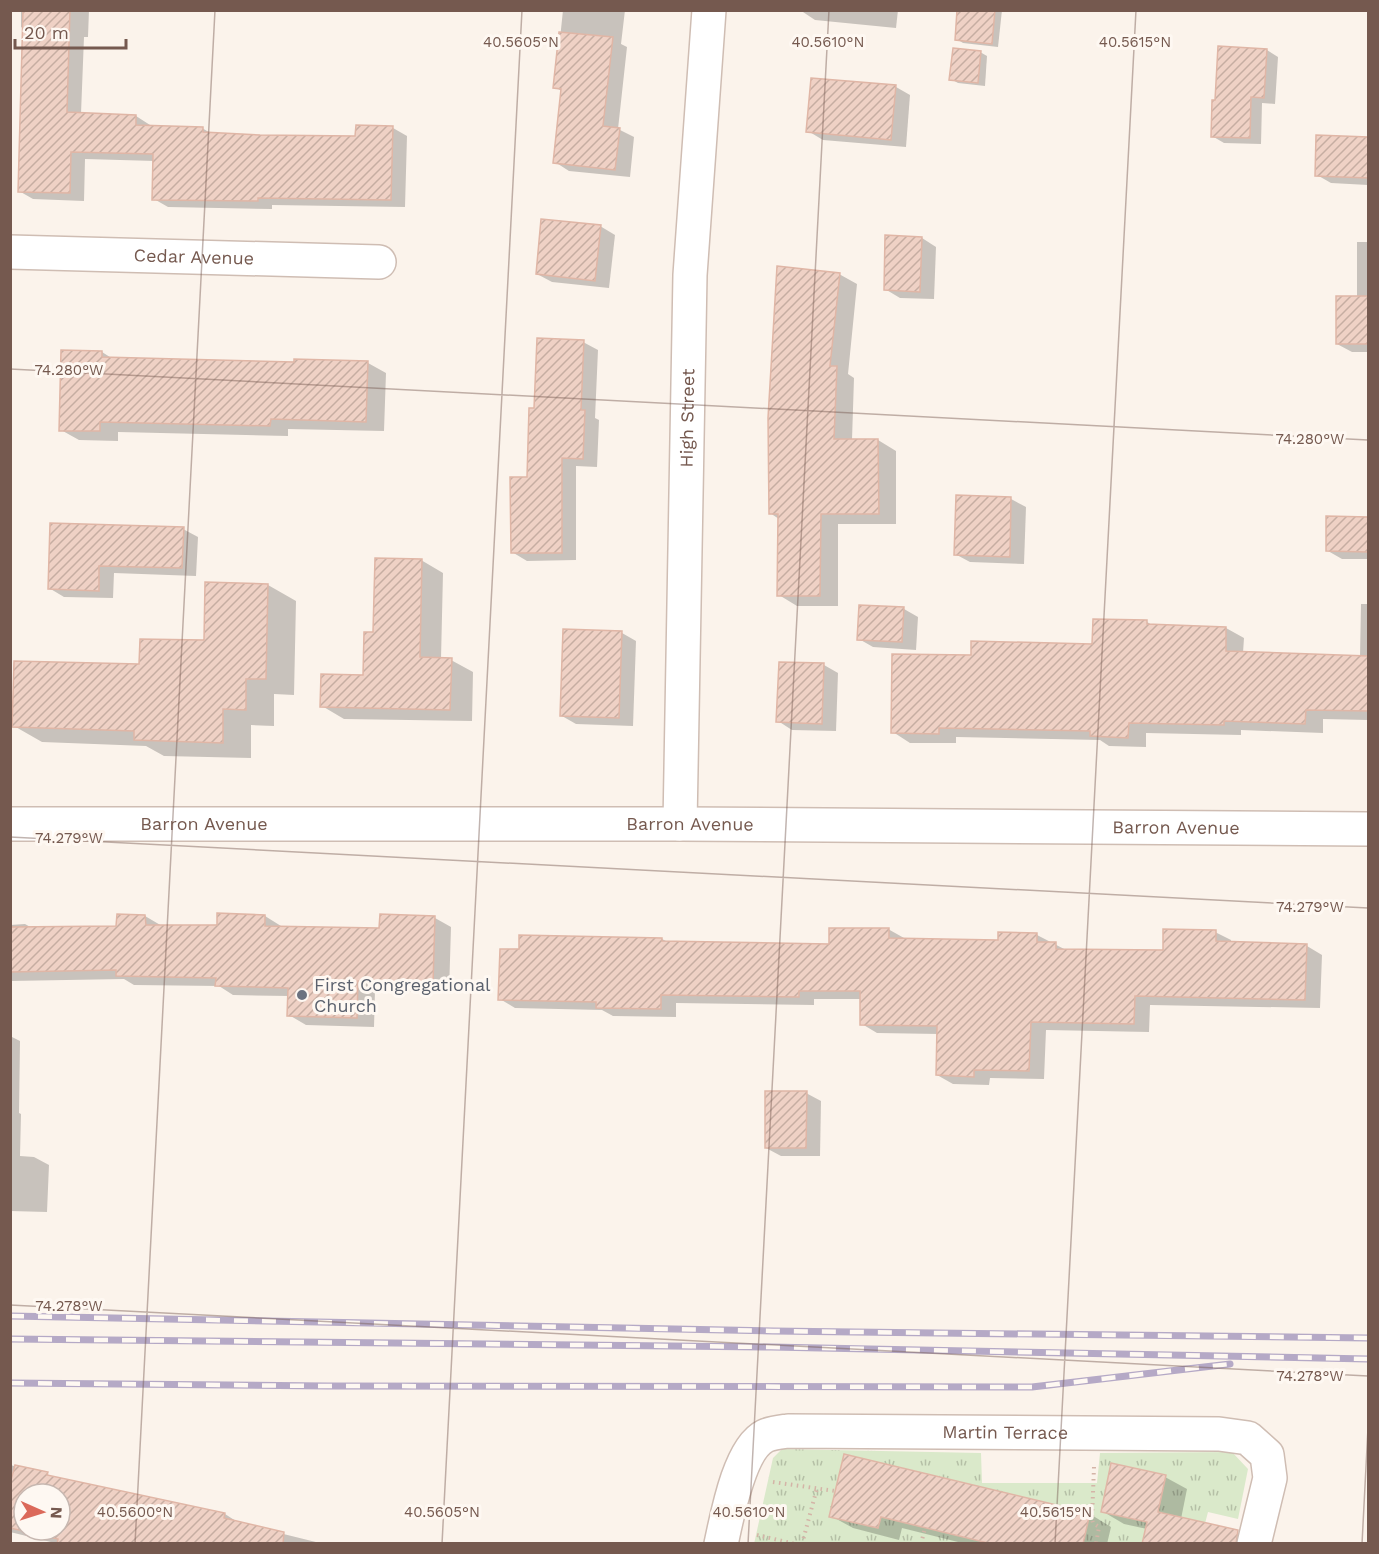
<svg xmlns="http://www.w3.org/2000/svg" width="1379" height="1554" viewBox="0 0 1379 1554" font-family="'Work Sans',sans-serif">
<defs>
<pattern id="grass-tufts" width="24" height="20" patternUnits="userSpaceOnUse" patternTransform="scale(1.5)"><rect width="24" height="20" fill="#dae9ca"/><path d="M3 7l-1-3M5 7V3M7 7l1-3M15 17l-1-3M17 17v-4M19 17l1-3" fill="none" stroke="#b5c0a6"/></pattern>
<pattern id="building-hatch" width="6" height="6" patternUnits="userSpaceOnUse" patternTransform="scale(1.5)"><rect width="6" height="6" fill="#efd1c5"/><path d="M-1 1l2-2M0 6l6-6M5 7l2-2" fill="none" stroke="#c6ada2"/></pattern>
</defs>
<rect width="100%" height="100%" fill="#fbf3eb"/>
<!-- grass -->
<path fill="url(#grass-tufts)" d="M782 1449 981 1453 982 1483H1097L1100 1453 1232 1452 1248 1469 1238 1519 1208 1512 1200 1543 754 1544 773 1458Z"/>
<!-- shadow -->
<g fill="#0003" fill-rule="evenodd">
<path d="M21 10H89L88 37H84L81 114 136 116 150 125V127L202 128 212 134 357 138 393 128 407 136 405 207 272 205V209L168 207 154 199 155 161 85 159 84 201 33 199 19 191 24 29 21 27Z"/>
<path d="M563 10H625L621 44 627 47 618 129 634 137 630 177 569 171 555 162 563 92 555 87Z"/>
<path d="M800 10H898L896 28 815 20Z"/>
<path d="M959 10H1002L998 47 963 43 957 39Z"/>
<path d="M1215 10H1257V12Z"/>
<path d="M1267 50 1278 57 1275 104 1262 103 1261 144 1224 143 1212 136 1217 102Z"/>
<path d="M980 52 987 56 985 86 958 83 951 79Z"/>
<path d="M896 87 910 95 906 147 823 140 808 131Z"/>
<path d="M1317 137 1368 138V185L1331 183 1317 175Z"/>
<path d="M600 226 615 235 609 288 552 282 537 274Z"/>
<path d="M922 238 936 247 934 299 900 298 885 289Z"/>
<path d="M1357 242H1368V352H1352L1337 344 1357 297Z"/>
<path d="M839 274 857 284 848 374 854 378 852 440H878L896 451V524H838V606H797L779 595V519L770 513Z"/>
<path d="M583 342 598 350 595 418 599 420 597 467 576 466V560L527 561 512 552 528 479 535 410Z"/>
<path d="M62 351 102 352 113 359 296 363V361L368 363 386 373 384 431 288 429V436L118 432V441L79 440 61 430Z"/>
<path d="M957 497 1011 499 1026 507 1024 564 970 562 955 554Z"/>
<path d="M1328 518H1368V559H1342L1328 551Z"/>
<path d="M51 525 183 529 198 537 196 576 114 573 113 598 64 597 49 588Z"/>
<path d="M421 560 443 573 441 659 451 660 473 672 472 721 344 719 322 706 364 677 374 633Z"/>
<path d="M268 585 296 601 294 695 274 694V726L251 725V758L164 756 146 746 42 742 14 726 205 642Z"/>
<path d="M1361 604H1368V720L1323 719V733L1241 730V735L1146 733V747L1109 746 1100 740 956 737V743H910L893 732 973 657 1094 645V620L1147 622 1154 626 1226 628 1244 638 1243 653 1360 657Z"/>
<path d="M861 606 904 609 918 617 916 650 873 647 859 639Z"/>
<path d="M622 633 636 641 633 726 576 724 562 716Z"/>
<path d="M824 665 838 673 836 731 792 730 778 721Z"/>
<path d="M145 916 162 926 218 927 265 916 281 926V928L381 930 435 918 451 927 449 993 375 990 374 1027 306 1025 289 1015V996L233 995 219 986 134 985 124 979 10 981V925L25 924 32 928H118Z"/>
<path d="M888 929 904 938 1000 942 1037 935 1068 951 1164 952 1215 932 1231 940V943L1307 946 1322 955 1320 1008 1150 1005 1149 1032 1046 1030 1044 1079 990 1078 989 1085 953 1084 937 1075 939 1034 877 1033 862 1024V999H814V1005L676 1003V1017L613 1016 602 1010 515 1008 500 999 521 950 662 939 668 942 830 945Z"/>
<path d="M10 1036 20 1041 19 1113 21 1114 20 1156 34 1157 49 1165 47 1212 10 1211Z"/>
<path d="M806 1093 821 1101 820 1156H781L766 1148Z"/>
<path d="M10 1465 47 1474 56 1479 225 1514 239 1523 324 1544H59L10 1532ZM24 1494H60V1530H24Z"/>
<path d="M1165 1477 1187 1489 1181 1519 1147 1529 1124 1524 1102 1511Z"/>
<path d="M1090 1514 1111 1527 1107 1544H966L902 1528 899 1540 853 1528 831 1516Z"/>
</g>
<!-- building -->
<g fill="url(#building-hatch)" stroke="#e0b6a6" stroke-width="1.5" fill-rule="evenodd">
<path d="M23 10H70L67 112 136 115V125L203 127V132L260 135 355 136 356 125 393 126 391 200 258 198V201L152 200 153 154 71 152 70 193 18 192Z"/>
<path d="M957 10H995L992 44 955 40Z"/>
<path d="M559 32 613 37 603 126 620 128 615 170 553 163 561 89 553 88Z"/>
<path d="M1218 46 1267 49 1264 98 1251 97 1250 138 1211 137 1212 100H1215Z"/>
<path d="M953 48 981 51 978 83 949 80Z"/>
<path d="M811 78 896 85 891 140 806 132Z"/>
<path d="M1316 135 1368 137V178L1315 176Z"/>
<path d="M541 219 601 225 595 281 536 274Z"/>
<path d="M885 235 922 237 920 292 884 290Z"/>
<path d="M777 266 840 273 830 366H837L834 439H878L879 514H821L820 596H777L778 514H769L768 418Z"/>
<rect x="1336" y="296" width="32" height="48"/>
<path d="M537 338 584 340 581 410H585L583 459 562 458V553H511L510 477H527L529 408H534Z"/>
<path d="M61 350 102 351V357L294 362V359L368 361 366 422 271 419 270 426 100 422V431H59Z"/>
<path d="M956 495 1011 497 1010 557 954 555Z"/>
<path d="M1326 516 1368 517V552L1326 551Z"/>
<path d="M50 523 184 527 182 568 99 566V591L48 589Z"/>
<path d="M375 558 422 559 420 657 452 658 450 710 320 707 321 674 363 675 364 632H373Z"/>
<path d="M205 582 268 584 266 679H246V710L223 709V743L134 740V731L12 727 14 661 139 664 140 639 204 640Z"/>
<path d="M859 605 904 607 902 642 857 640Z"/>
<path d="M1093 619 1147 620V624L1226 627V651L1368 656V711L1306 710 1305 724 1224 721V725L1129 723 1128 738 1090 736V731L939 728V734L891 733 892 654 971 655V641L1092 644Z"/>
<path d="M563 629 622 631 619 718 560 716Z"/>
<path d="M779 662 824 663 822 724 776 722Z"/>
<path d="M217 913 265 915V926L379 928 380 914 435 916 433 984 358 981 357 1018 287 1016 288 988 215 986 216 978 116 976V970L10 972V927L116 926 117 914 145 915 146 925H217Z"/>
<path d="M829 928H889V938L998 940V932L1037 933V942H1056V949L1163 950V929L1216 930V941L1307 944 1305 1000 1135 996 1134 1024 1031 1022 1029 1071 974 1070V1077L936 1075 937 1026 860 1025V991H799V997L661 995V1009L596 1008V1002L498 1000 500 949H519V935L662 938V941L829 944Z"/>
<path d="M765 1091H807L806 1148H765Z"/>
<path d="M844 1454 1090 1513 1083 1544H992L881 1517 878 1528 829 1517Z"/>
<path d="M1111 1463 1166 1475 1158 1512 1238 1530 1236 1544H1142L1147 1522 1101 1512Z"/>
<path d="M15 1465 48 1472 47 1475 225 1513 224 1518 284 1532 283 1544H57L58 1539 10 1528V1484ZM24 1494H60V1530H24Z"/>
</g>
<g fill="none" stroke-linecap="round" stroke-linejoin="round">
<defs>
<g id="street">
<path id="s1" d="M10 252 379 262"/>
<path id="s2" d="M10 824H680L1368 829"/>
<path id="s3" d="M680 824 690 275 709 10"/>
<path id="s4" d="M721 1544C727 1517 739 1449 765 1436 771 1433 781 1432 788 1431L1219 1434 1248 1438 1267 1455 1270 1478 1254 1544"/>
</g>
</defs>
<!-- street casing -->
<use href="#street" stroke="#cfbdb3" stroke-width="36"/>
<!-- path -->
<g stroke="#d4b4a7" stroke-width="4" stroke-dasharray="1.5 4.5" stroke-linecap="butt">
<path d="M1094 1467 1092 1519 1093 1523 1099 1527 1096 1544"/>
<path d="M773 1482 835 1491"/>
<path d="M757 1535 795 1544"/>
<path d="M802 1544 817 1488"/>
<path d="M921 1544 925 1528"/>
</g>
<!-- street -->
<use href="#street" stroke="#fff" stroke-width="33"/>
<defs>
<g id="rail">
<path d="M10 1316 773 1331 1368 1338"/>
<path d="M10 1339 771 1347 1368 1359"/>
<path d="M10 1383 327 1386 1032 1387 1230 1364"/>
</g>
</defs>
<!-- rail casing -->
<use href="#rail" stroke="#b5a9c6" stroke-width="7"/>
<!-- rail -->
<use href="#rail" stroke="#fef8f2" stroke-width="4.5" stroke-dasharray="14" stroke-linecap="butt"/>
</g>
<!-- ticks -->
<path fill="none" stroke="#75594f" stroke-width="1.5" stroke-opacity="0.45" d="M10 369 1368 440M10 837 1368 908M10 1305 1368 1376M135 1544 215 10M442 1544 522 10M748 1544 829 10M1055 1544 1136 10M1362 1544 1368 1428"/>
<!-- markers -->
<circle fill="#6b7280" stroke="#fef8f2" stroke-width="2" cx="302" cy="995" r="6"/>
<g text-anchor="middle" stroke-width="6" stroke-linejoin="round" paint-order="stroke">
<!-- street labels -->
<g font-size="18" fill="#75594f" stroke="#fef8f2">
<text dy="6" stroke="none"><textPath href="#s1" startOffset="184">Cedar Avenue</textPath></text>
<text dy="6" stroke="none"><textPath href="#s3" startOffset="406">High Street</textPath></text>
<text dy="6" stroke="none"><textPath href="#s2" startOffset="194">Barron Avenue</textPath></text>
<text dy="6" stroke="none"><textPath href="#s2" startOffset="680">Barron Avenue</textPath></text>
<text dy="6" stroke="none"><textPath href="#s2" startOffset="1166">Barron Avenue</textPath></text>
<text dy="6" stroke="none"><textPath href="#s4" startOffset="360">Martin Terrace</textPath></text>
</g>
<!-- worship labels -->
<g font-size="18" fill="#5b616d" stroke="#fef8f2" text-anchor="start">
<text x="314" y="991">First Congregational<tspan x="314" dy="21">Church</tspan></text>
</g>
</g>
<g font-size="15" text-anchor="middle" fill="#75594f" stroke="#fef8f2" stroke-width="6" stroke-linejoin="round" paint-order="stroke">
<text x="521" y="47">40.5605°N</text>
<text x="828" y="47">40.5610°N</text>
<text x="1135" y="47">40.5615°N</text>
<text x="69" y="375">74.280°W</text>
<text x="1310" y="444">74.280°W</text>
<text x="69" y="843">74.279°W</text>
<text x="1310" y="912">74.279°W</text>
<text x="69" y="1311">74.278°W</text>
<text x="1310" y="1381">74.278°W</text>
<text x="135" y="1517">40.5600°N</text>
<text x="442" y="1517">40.5605°N</text>
<text x="749" y="1517">40.5610°N</text>
<text x="1056" y="1517">40.5615°N</text>
</g>
<!-- border -->
<rect width="1379" height="1554" fill="none" stroke="#75594f" stroke-width="24"/>
<!-- north arrow -->
<g transform="translate(42 1512) rotate(93)"><circle r="28" fill="#fef8f2" stroke="#c7b8b1" stroke-width="1.5"/>
<path d="M0-4.5L10 22L0 15L-10 22Z" fill="#db695a"/>
<text y="-9" font-size="16" font-weight="bold" text-anchor="middle" fill="#75594f">N</text>
</g>
<!-- scale -->
<path d="M15 39v9h111v-9" fill="none" stroke="#75594f" stroke-width="3"/>
<text x="24" y="39" font-size="18" fill="#75594f" stroke="#fef8f2" stroke-width="4.5" paint-order="stroke">20 m</text>
</svg>
